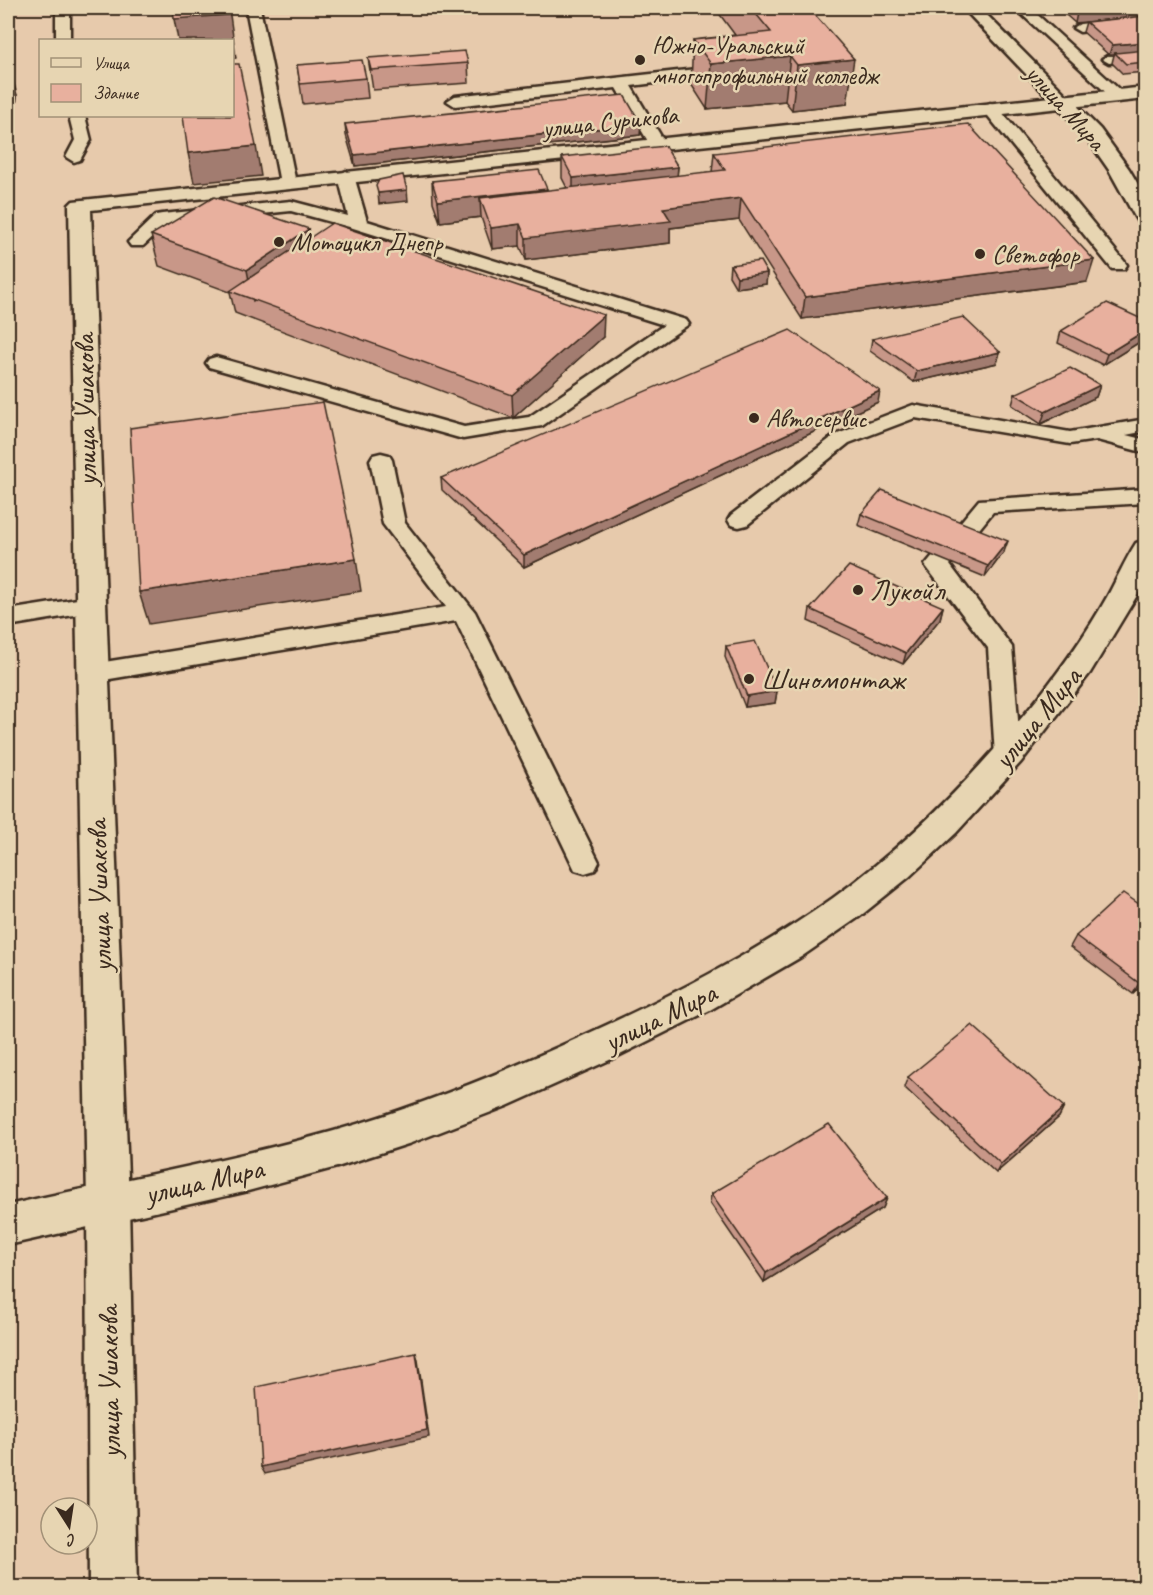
<svg xmlns="http://www.w3.org/2000/svg" width="1153" height="1595" viewBox="0 0 1153 1595" font-family="Caveat,sans-serif">
<rect width="100%" height="100%" fill="#e7caac"/>
<filter id="ink" filterUnits="userSpaceOnUse"><feTurbulence type="fractalNoise" baseFrequency=".0167" numOctaves="2"/><feDisplacementMap in="SourceGraphic" scale="12" xChannelSelector="R" yChannelSelector="G"/><feConvolveMatrix kernelMatrix="1 2 1 2 8 2 1 2 1" color-interpolation-filters="sRGB"/></filter>
<g filter="url(#ink)">
<g fill="none" stroke-linecap="round" stroke-linejoin="round">
<defs>
<g id="lane">
<rect x="56" y="8" width="14" height="32"/>
<path d="M246 8H260L296 183 294 187 288 188 280 183Z"/>
<path d="M1015 8H1030L1123 93 1126 96 1123 99H1113Z"/>
<path d="M1146 17V25L1080 32 1073 28 1080 24Z"/>
<path d="M1146 52V60L1109 63 1102 59 1109 55Z"/>
<path d="M723 66 731 71 728 74 631 86 665 143 657 148 649 143 616 88 455 106 447 101 455 96Z"/>
<path d="M990 103 996 105 1124 261 1127 265 1124 269H1112L984 111 982 108Z"/>
<path d="M69 116H85L91 140 80 160 74 162 66 157 75 140Z"/>
<path d="M346 171 354 176 367 221 686 320 689 324 542 426 463 439 209 367 206 363 209 359 216 357 464 427 529 417 664 325 353 228 291 211 167 224 143 246H131L128 242 156 215 162 214 291 201 348 216 338 176Z"/>
<path d="M913 405 1070 432 1146 419V431L1126 435 1146 440V453L1097 440 1070 444 915 418 849 443 747 525 739 527 731 525 728 520 731 515 835 435Z"/>
<path d="M381 453 389 455 392 460 405 523 475 612 599 862 595 870 585 873 575 870 456 621 92 682 83 679 80 673 83 667 92 664 446 607 383 524 370 460 373 455Z"/>
<path d="M1146 489V503L993 512 950 565 1012 647 1021 756 1017 763 1008 766 999 763 995 756 988 648 925 565 979 500Z"/>
<path d="M90 597 98 599 102 605 98 611 8 626V610Z"/>
</g>
<path id="street" d="M1146 87V99L91 210 129 1203 137 1588H89L87 1203 69 205 73 201Z"/>
<g id="secondary">
<path d="M963 8H980L1100 129 1129 169 1146 198V223L1138 222 1135 217 1109 170 1086 137Z"/>
<path d="M1146 540V579L1136 597 1090 673 1021 762 956 833 909 877 859 917 801 957 710 1010 614 1058 507 1106 411 1143 337 1167 244 1192 8 1245V1205C116 1181 226 1161 334 1131 417 1107 497 1075 576 1039 665 999 753 955 833 898 911 842 978 772 1038 698 1063 666 1087 633 1107 597 1117 579 1125 560 1136 543Z"/>
</g>
</defs>
<!-- lane casing -->
<use href="#lane" stroke="#3b2a1e" stroke-width="5"/>
<!-- street casing -->
<use href="#street" stroke="#3b2a1e" stroke-width="5"/>
<!-- secondary casing -->
<use href="#secondary" stroke="#3b2a1e" stroke-width="5"/>
<!-- lane -->
<use href="#lane" fill="#e7d5b2" fill-rule="evenodd"/>
<!-- street -->
<use href="#street" fill="#e7d5b2" fill-rule="evenodd"/>
<!-- secondary -->
<use href="#secondary" fill="#e7d5b2" fill-rule="evenodd"/>
</g>
<!-- wall -->
<g fill="#c89788" stroke="#3b2a1e" stroke-width="1.5">
<path d="M715 8H818H810L847 104 792 110 785 101 707 109 691 84 693 40 735 35Z"/>
<path d="M1058 8H1146V72L1123 74 1112 63 1114 55H1109L1083 32 1086 22 1075 23Z"/>
<path d="M368 58 468 63 469 83 373 90Z"/>
<path d="M297 65 366 78 368 98 303 104Z"/>
<path d="M8 85 17 95 15 116H8Z"/>
<path d="M345 124H641L640 135 355 166 346 135Z"/>
<path d="M714 153 1087 282 802 319 739 220 670 228V243L526 260 520 246 492 249 481 217 440 222 433 202 432 181 547 191 567 188 562 178V157L678 167 677 176 712 172Z"/>
<path d="M309 229 310 238 603 337 513 418 235 313 230 292 159 266 151 235Z"/>
<path d="M730 265 767 273 766 284 736 288 729 276Z"/>
<path d="M1146 321V338L1103 365 1058 343 1061 331Z"/>
<path d="M872 339 1000 352 997 363 914 382 870 351Z"/>
<path d="M1100 385 1096 397 1041 424 1012 405 1015 394Z"/>
<path d="M878 402 524 567 442 490 441 478Z"/>
<path d="M861 514 1004 552 985 577 858 525Z"/>
<path d="M943 607 940 619 903 664 808 621 810 609Z"/>
<path d="M726 646 777 691 775 703 745 707 725 657Z"/>
<path d="M1146 909V981L1133 994 1070 947 1076 936Z"/>
<path d="M908 1077 1064 1107 1059 1117 996 1173 904 1087Z"/>
<path d="M711 1194 887 1198 883 1208 764 1282 710 1203Z"/>
</g>
<!-- shaded-wall -->
<g fill="#a27b6f" stroke="#3b2a1e" stroke-width="1.5">
<path d="M227 8H229L236 58 232 59V40H178L174 19Z"/>
<path d="M1138 8H1146V16L1075 23 1077 13Z"/>
<path d="M1146 42V52L1115 53 1114 55H1109L1112 45Z"/>
<path d="M790 56 785 101 707 109 711 64Z"/>
<path d="M854 59 847 104 792 110 797 65Z"/>
<path d="M14 84 17 95 15 116 12 105Z"/>
<path d="M641 124 640 135 355 166 354 155Z"/>
<path d="M256 146 261 176 194 183 188 153Z"/>
<path d="M678 167 676 188 573 200V178Z"/>
<path d="M547 189V210L480 198 481 217 440 222 438 201Z"/>
<path d="M407 190 408 201 379 204 378 193Z"/>
<path d="M741 198 739 220 670 228V243L526 260V238L663 208Z"/>
<path d="M11 222 14 233 12 254H8V243Z"/>
<path d="M520 224V246L492 249 491 228Z"/>
<path d="M309 229 313 259 253 301 247 270Z"/>
<path d="M1094 260 1087 282 802 319 805 297Z"/>
<path d="M767 273 766 284 736 288 737 277Z"/>
<path d="M604 315 603 337 513 418 512 395Z"/>
<path d="M1146 330V338L1103 365 1107 354Z"/>
<path d="M1000 352 997 363 914 382 917 371Z"/>
<path d="M1100 385 1096 397 1041 424 1045 412Z"/>
<path d="M880 391 878 402 524 567V555Z"/>
<path d="M1008 541 1004 552 985 577 988 566Z"/>
<path d="M356 559 361 591 149 624 139 592Z"/>
<path d="M943 607 940 619 903 664 906 653Z"/>
<path d="M777 691 775 703 745 707 747 696Z"/>
<path d="M1146 977V981L1133 994 1139 983Z"/>
<path d="M1064 1107 1059 1117 996 1173 1001 1164Z"/>
<path d="M887 1198 883 1208 764 1282 766 1273Z"/>
<path d="M416 1353 418 1360 429 1437 265 1474 261 1467Z"/>
</g>
<!-- building -->
<g fill="#e8b09e" stroke="#3b2a1e" stroke-width="1.5">
<path d="M173 8H227L228 15 174 19Z"/>
<path d="M751 8H809L854 59 797 65 790 56 711 64 693 40 771 32Z"/>
<path d="M1071 8H1138L1077 13Z"/>
<path d="M1146 16V42L1112 45 1086 22Z"/>
<path d="M1146 50V62L1126 64 1115 53Z"/>
<path d="M465 51 468 63 371 70 368 58Z"/>
<path d="M362 60 366 78 300 84 297 65Z"/>
<path d="M232 64H239L256 146 188 153 183 116H232Z"/>
<path d="M14 84 12 105 8 106V85Z"/>
<path d="M624 95 641 124 354 155 345 124Z"/>
<path d="M968 124 1094 260 805 297 741 198 663 208 671 221 526 238 520 224 491 228 480 198 725 170 714 153Z"/>
<path d="M665 146 678 167 573 178 562 157Z"/>
<path d="M539 170 547 189 438 201 432 181Z"/>
<path d="M403 175 407 190 378 193 376 186 379 180Z"/>
<path d="M214 197 309 229 247 270 151 235Z"/>
<path d="M8 222H11L8 243Z"/>
<path d="M332 223 604 315 512 395 230 291Z"/>
<path d="M760 261 767 273 737 277 730 265Z"/>
<path d="M1107 303 1146 321V330L1107 354 1061 331Z"/>
<path d="M963 317 1000 352 917 371 872 339Z"/>
<path d="M790 330 880 391 524 555 441 478Z"/>
<path d="M1070 368 1100 385 1045 412 1015 394Z"/>
<path d="M323 402 356 559 139 592 130 428Z"/>
<path d="M882 490 1008 541 988 566 861 514Z"/>
<path d="M849 566 943 607 906 653 810 609Z"/>
<path d="M755 641 777 691 747 696 726 646Z"/>
<path d="M1123 893 1146 909V977L1139 983 1076 936Z"/>
<path d="M972 1025 1064 1107 1001 1164 908 1077Z"/>
<path d="M829 1124 887 1198 766 1273 711 1194Z"/>
<path d="M416 1353 427 1430 261 1467 256 1387Z"/>
</g>
</g>
<!-- markers -->
<g fill="#3b2a1e" stroke="#e7d5b2" stroke-width="2">
<circle cx="640" cy="60" r="6"/>
<circle cx="279" cy="242" r="6"/>
<circle cx="980" cy="254" r="6"/>
<circle cx="754" cy="418" r="6"/>
<circle cx="858" cy="590" r="6"/>
<circle cx="749" cy="679" r="6"/>
</g>
<g text-anchor="middle" stroke-width="5" stroke-linejoin="round" paint-order="stroke">
<!-- far-poi labels -->
<g font-size="26" fill="#3b2a1e" stroke="#e7d5b2" text-anchor="start">
<text x="652" y="54">Южно-Уральский<tspan x="652" dy="30">многопрофильный колледж</tspan></text>
<text x="291" y="251">Мотоцикл Днепр</text>
<text x="992" y="263">Светофор</text>
<text x="766" y="427">Автосервис</text>
</g>
<!-- far-street labels -->
<g font-size="26" fill="#3b2a1e" stroke="#e7d5b2">
<text transform="translate(1066 107) rotate(48)" y="9">улица Мира</text>
<text transform="translate(610 121) rotate(-6)" y="9">улица Сурикова</text>
</g>
<!-- street labels -->
<g font-size="30" fill="#3b2a1e" stroke="#e7d5b2">
<text transform="translate(85 410) rotate(-91)" y="10">улица Ушакова</text>
<text transform="translate(1037 718) rotate(-51)" y="10">улица Мира</text>
<text transform="translate(99 896) rotate(-92)" y="10">улица Ушакова</text>
<text transform="translate(660 1017) rotate(-26)" y="10">улица Мира</text>
<text transform="translate(204 1181) rotate(-13)" y="10">улица Мира</text>
<text transform="translate(109 1382) rotate(-91)" y="10">улица Ушакова</text>
</g>
<!-- poi labels -->
<g font-size="30" fill="#3b2a1e" stroke="#e7d5b2" text-anchor="start">
<text x="870" y="600">Лукойл</text>
<text x="761" y="689">Шиномонтаж</text>
</g>
</g>
<!-- margin -->
<rect width="1153" height="1595" fill="none" stroke="#e7d5b2" stroke-width="30"/>
<rect x="15" y="15" width="1123" height="1565" fill="none" stroke="#3b2a1e" stroke-width="2" filter="url(#ink)"/>
<!-- legend -->
<rect x="39" y="39" width="195" height="78" fill="#e7d5b2" stroke="#a29177" stroke-width="1.5"/>
<rect x="51" y="58" width="30" height="9" fill="#e7d5b2" stroke="#a29177" stroke-width="1.5"/>
<text x="93" y="69" font-size="18" fill="#3b2a1e">Улица</text>
<rect x="51" y="84" width="30" height="18" fill="#e8b09e" stroke="#a29177" stroke-width="1.5"/>
<text x="93" y="99" font-size="18" fill="#3b2a1e">Здание</text>
<!-- north arrow -->
<g transform="translate(69 1526) rotate(168)"><circle r="28" fill="#e7d5b2" stroke="#a29177" stroke-width="1.5"/>
<path d="M0-4.5L10 22L0 15L-10 22Z" fill="#3b2a1e"/>
<text y="-9" font-size="16" font-weight="bold" text-anchor="middle" fill="#3b2a1e">С</text>
</g>
</svg>
